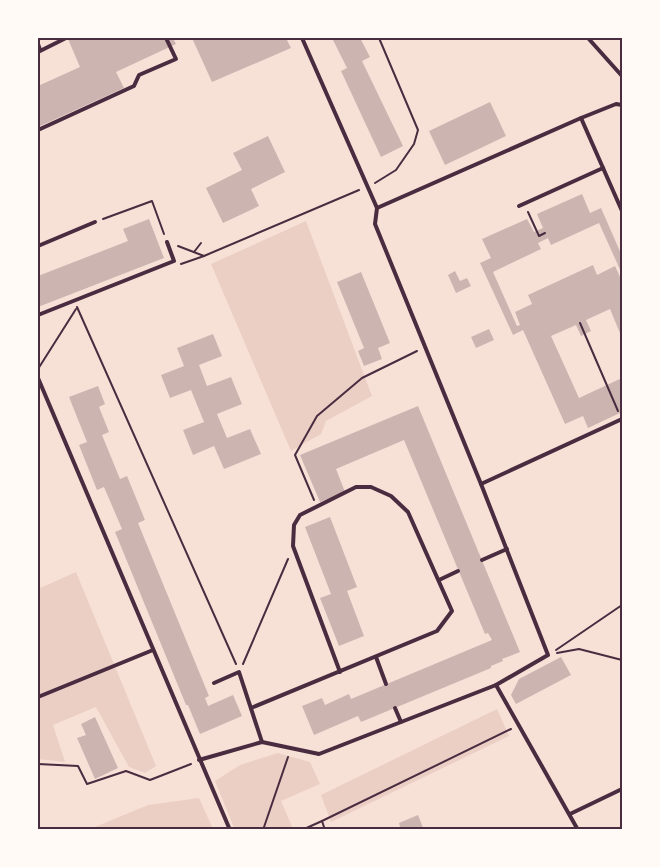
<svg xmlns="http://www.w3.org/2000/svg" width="660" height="867" viewBox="0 0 660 867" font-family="'Roboto Condensed',sans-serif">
<rect width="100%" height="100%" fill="#f7e1d7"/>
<!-- green -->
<g fill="#ebcfc5">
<path d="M306 221 372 396 326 421 321 434 291 451 211 264Z"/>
<path d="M76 572 156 766 145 773 129 767 96 707 53 725 65 762 38 759V589Z"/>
<path d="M497 709 509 736 331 822 321 795Z"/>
<path d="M278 753 310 762 320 784 281 801 293 829 235 830 215 781 240 765Z"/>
<path d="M199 798 213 829H90L148 805Z"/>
</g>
<!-- building -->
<g fill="#ccb4b1">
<path d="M72 38H173L176 44 116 72 124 88 38 127V86L80 67 68 39Z"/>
<path d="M192 38H286L291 48 212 82Z"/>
<path d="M332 38H360L370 57 362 61 403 146 381 157 341 71 347 68Z"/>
<path d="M490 102 506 136 445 165 429 131Z"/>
<path d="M268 136 285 172 251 189 259 206 223 223 206 188 242 170 233 153Z"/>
<path d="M582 194 590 213 601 208 622 256V274L599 223 551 245 548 238 538 243 541 249 493 272 517 326 520 325 515 312 532 304 528 295 593 265 597 275 615 266 621 279 622 278V338L610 309 586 320 591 331 581 336 576 325 551 336 579 398 622 378V412L588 428 583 416 565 424 523 330 513 335 480 263 491 258 482 239 527 219 534 232 543 228 537 214Z"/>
<path d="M149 219 164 258 38 307V276L128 241 123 229Z"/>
<path d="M455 271 460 281 467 278 471 286 456 293 448 275Z"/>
<path d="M361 272 390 343 378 348 382 359 364 366 358 351 364 348 337 282Z"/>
<path d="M489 329 494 340 476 348 471 337Z"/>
<path d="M213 334 222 356 199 365 207 386 231 377 242 404 217 414 227 438 250 429 261 454 224 469 214 446 193 455 183 430 204 422 191 390 170 398 161 375 184 366 177 348Z"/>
<path d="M98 386 105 404 99 407 109 432 102 435 120 479 127 476 145 520 138 523 209 696 205 698 208 706 233 695 242 716 200 734 188 705H186L115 532 122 529 104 487 97 490 79 445 87 442 69 397Z"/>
<path d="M418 406 520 652 502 659 503 661 491 666V668L361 722 358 716 314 735 302 706 322 698 325 705 349 694 351 699 492 640 488 633 485 634 404 440 336 469 345 492 320 502 300 455Z"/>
<path d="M330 517 357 587 347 591 364 636 339 646 320 598 331 594 305 527Z"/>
<path d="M561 657 571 675 516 704 511 695 519 679Z"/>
<path d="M95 717 118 768 95 779 77 738 86 735 81 724Z"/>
<path d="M418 815 424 830H401L399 823Z"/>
</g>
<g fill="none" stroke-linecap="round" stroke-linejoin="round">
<!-- path -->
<g stroke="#4a2c40" stroke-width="2">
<path d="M375 183 396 170 414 144 418 130 379 38"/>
<path d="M528 212 539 236 545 233"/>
<path d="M103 219 152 201 164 234"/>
<path d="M178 246 204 256"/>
<path d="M194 252 201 243"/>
<path d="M181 264 204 256 359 190"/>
<path d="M77 307 236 664"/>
<path d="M580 323 618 411"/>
<path d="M38 369 76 309"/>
<path d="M314 500 295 455 317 416 362 378 417 351"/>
<path d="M556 650 622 605"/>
<path d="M557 653 579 649 622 660"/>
<path d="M243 664 288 559"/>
<path d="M38 764 78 766 87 784 126 771 150 780 191 764"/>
<path d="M263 830 288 757"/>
<path d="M302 830 322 821"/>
<path d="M325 830 322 821 511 729"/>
</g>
<!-- service -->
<g stroke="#4a2c40" stroke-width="4">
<path d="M302 38 377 208 375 224 481 484 548 655 496 685 578 830"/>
<path d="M588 38 622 76"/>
<path d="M38 44 40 50"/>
<path d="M38 52 66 38"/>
<path d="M581 118 622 211"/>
<path d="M38 130 134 86 139 75 176 59 166 38"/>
<path d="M519 206 603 168"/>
<path d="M377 208 581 118 616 104 622 105"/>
<path d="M38 246 95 222"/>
<path d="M38 315 174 261 167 242"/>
<path d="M38 378 230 830"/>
<path d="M481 484 622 419"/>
<path d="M482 560 507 549"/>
<path d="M439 580 458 571"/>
<path d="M376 657 386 684"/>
<path d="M214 683 239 672 262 742"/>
<path d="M38 697 153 650"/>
<path d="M251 708 437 631 452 611 408 512 391 496 371 487H356L300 515 294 525 293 546 340 672"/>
<path d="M395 708 401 722"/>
<path d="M199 760 262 742 319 754 496 685"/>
<path d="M570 814 622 789"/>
</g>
</g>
<!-- border -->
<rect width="660" height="867" fill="none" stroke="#fffaf5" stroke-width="78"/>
<rect x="39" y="39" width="582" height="789" fill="none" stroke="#4a2c40" stroke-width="2"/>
</svg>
